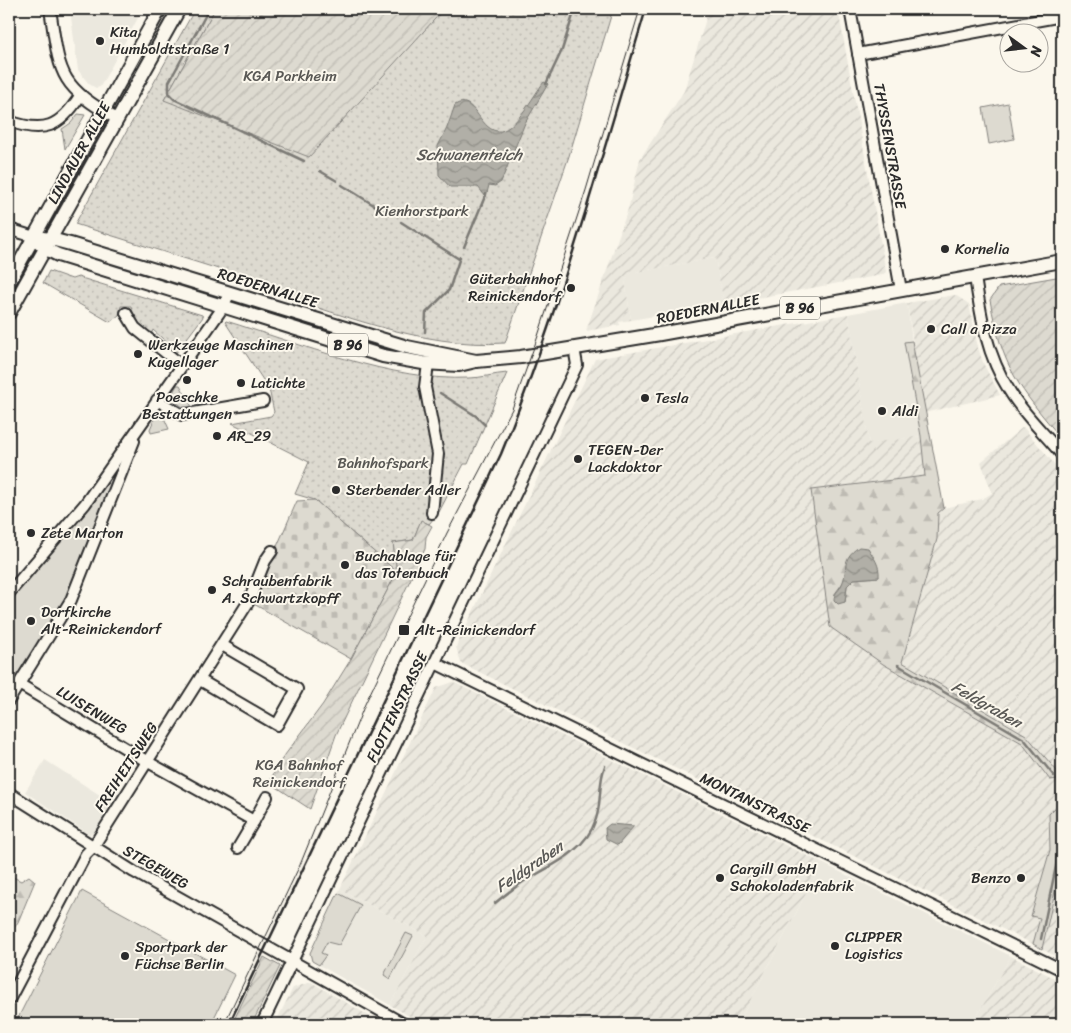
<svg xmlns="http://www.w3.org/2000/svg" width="1071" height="1033" viewBox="0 0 1071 1033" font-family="Sriracha,sans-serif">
<defs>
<pattern id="industrial-furrows" width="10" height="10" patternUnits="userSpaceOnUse" patternTransform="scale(1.25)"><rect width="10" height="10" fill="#ebe8de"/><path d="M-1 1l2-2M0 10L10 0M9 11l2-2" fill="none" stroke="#cac7bf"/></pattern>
<pattern id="forest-firs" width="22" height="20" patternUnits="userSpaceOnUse" patternTransform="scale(1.25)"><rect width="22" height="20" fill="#dddad0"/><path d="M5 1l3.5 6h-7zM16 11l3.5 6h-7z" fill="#bebbb3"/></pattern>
<pattern id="cemetery-stones" width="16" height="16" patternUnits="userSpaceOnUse" patternTransform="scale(1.25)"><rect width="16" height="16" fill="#dddad0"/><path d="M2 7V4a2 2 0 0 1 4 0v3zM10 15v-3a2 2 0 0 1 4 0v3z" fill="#bebbb3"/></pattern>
<pattern id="park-dots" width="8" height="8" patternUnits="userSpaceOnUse" patternTransform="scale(1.25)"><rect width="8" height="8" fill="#dddad0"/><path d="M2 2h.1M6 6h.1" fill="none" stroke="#bebbb3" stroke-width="1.8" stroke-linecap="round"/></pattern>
<pattern id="garden-furrows" width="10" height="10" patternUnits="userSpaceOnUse" patternTransform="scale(1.25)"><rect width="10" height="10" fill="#dddad0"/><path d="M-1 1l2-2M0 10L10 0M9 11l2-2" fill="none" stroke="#bebbb3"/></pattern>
<pattern id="water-waves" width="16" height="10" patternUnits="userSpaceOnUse" patternTransform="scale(1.25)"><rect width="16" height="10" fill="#b1afa7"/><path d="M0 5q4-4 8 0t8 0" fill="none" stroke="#908f88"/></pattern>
</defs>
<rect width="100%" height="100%" fill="#fbf7ec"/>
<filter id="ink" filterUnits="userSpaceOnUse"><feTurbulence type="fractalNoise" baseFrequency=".02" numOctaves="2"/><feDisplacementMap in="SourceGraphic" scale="10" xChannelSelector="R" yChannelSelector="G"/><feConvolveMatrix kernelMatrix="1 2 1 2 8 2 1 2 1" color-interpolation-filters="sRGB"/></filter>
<g filter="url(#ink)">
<!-- built -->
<g fill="#ebe8de">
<path d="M70 9H143L100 87 96 88 89 84 78 70Z"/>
<path d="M715 258 724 304 631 320 625 281 630 273Z"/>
<path d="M907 303 912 341 904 343 921 436 869 444 848 314Z"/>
<path d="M45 760 114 804 96 833 89 834 25 792Z"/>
<path d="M822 863 1011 956 972 1024H738Z"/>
<path d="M340 889 427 936 390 1005 312 961 310 953Z"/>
</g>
<!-- industrial -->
<g fill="url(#industrial-furrows)">
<path d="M709 9H838L886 272 882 275 724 304 715 258 631 273 625 281 631 320 619 322 620 325 586 331 629 206 640 159 684 91Z"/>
<path d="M955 295 969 304 978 348 984 365 1000 395 924 413 907 303Z"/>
<path d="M848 314 869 443 921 436 925 476 811 490 883 664 1022 743 1050 780 1057 771 1026 735 902 662 937 539 938 513 944 508 982 499 992 493 981 462 1023 427 1062 473V809L1056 807 1048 822 1050 850 1031 915 1040 917 1033 944 461 663 456 647 595 359Z"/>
<path d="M453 682 822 863 738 1024H423L390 1005 427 936 340 889 436 688Z"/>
<path d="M1062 860V960L1042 949Z"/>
<path d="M1011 956 1062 982V1024H972Z"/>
<path d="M311 982 383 1024H275L293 988Z"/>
</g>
<!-- grass -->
<g fill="#dddad0" stroke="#84827e">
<path d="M165 9H175L122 102 115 98Z"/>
<path d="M1008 103 1014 139 989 144 983 108Z"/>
<path d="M78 114 85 115 65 149 62 129 71 123Z"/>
<path d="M105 119 107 122 94 147 91 157 55 223 50 222Z"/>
<path d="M65 248 213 292 210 298 63 252Z"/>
<path d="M244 302 353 336 352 341 240 307Z"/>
<path d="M177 385H180L192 407H183L170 398Z"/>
<path d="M161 411 169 429 151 433 150 429 156 415Z"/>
<path d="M124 453 65 605 9 693V600Z"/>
<path d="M1056 807 1062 809V860L1042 949 1033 944 1040 918 1031 916 1050 850 1049 814Z"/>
<path d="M82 891 235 975 211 1024H15Z"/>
<path d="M338 893 361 905 339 945 327 942 321 953 326 955 319 965 312 961 310 953Z"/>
<path d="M406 933 413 936 390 979 384 975Z"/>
</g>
<!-- forest -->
<g fill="url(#forest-firs)" stroke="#84827e" fill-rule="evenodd">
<path d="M912 341 944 508 938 513 937 539 902 662 1026 735 1057 771 1058 779 1050 780 1022 743 883 664 830 627 811 490 925 476 921 436 904 342ZM868 548 879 577 854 579 847 586 845 602 834 595Z"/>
<path d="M9 875 21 881 29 876 35 881 18 922 9 936Z"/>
</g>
<!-- cemetery -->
<path fill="url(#cemetery-stones)" stroke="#84827e" d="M315 500 397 572 351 659 252 603 297 501Z"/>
<!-- park -->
<g fill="url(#park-dots)" stroke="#84827e">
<path d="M195 9H215L164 100 408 47 444 9H613L569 156 505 343C422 349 333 311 254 287L231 273 75 224Z"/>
<path d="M49 271 72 279 78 277 202 315 203 317 175 354 172 352V347L153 330 150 337 137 326 131 306H121L119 315 110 322 43 283Z"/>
<path d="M226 321C298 343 394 382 469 378 481 378 494 374 507 373L468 464H464L439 512 429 524 421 521 413 540 393 543 397 572 315 500 295 494 309 462 232 423 271 416 274 412 269 389 225 322Z"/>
</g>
<!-- garden -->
<g fill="url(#garden-furrows)" stroke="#84827e">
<path d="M215 9H444L309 157 164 100Z"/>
<path d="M1062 276V439C1019 388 1002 368 990 300L999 287Z"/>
<path d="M421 520 432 526 426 537 425 549 336 735 310 809 269 782 282 759 323 704 351 659 397 572 393 543 413 540Z"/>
<path d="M264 957 280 966 252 1024H232Z"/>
</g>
<!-- water -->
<g fill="url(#water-waves)" stroke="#7b7a75">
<path d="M544 82 548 84 525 123 501 182 495 186 489 185 486 197 478 187H450L439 175 438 146 447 128 455 105C474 93 479 129 497 131 514 134 534 94 544 82Z"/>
<path d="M859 547 868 548C874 558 880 565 879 577L854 579 847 586 845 602 838 604 834 600C834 593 838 592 841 586 850 569 839 560 859 547Z"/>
<path d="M610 824 634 826 618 845 606 839 605 828Z"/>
</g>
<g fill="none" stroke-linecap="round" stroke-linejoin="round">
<!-- stream -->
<g stroke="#7b7a75" stroke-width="2.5">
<path d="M209 9 169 82V94L174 99 304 161"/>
<path d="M546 84 562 50 575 9"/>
<path d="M320 171 337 181"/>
<path d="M342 185 388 214"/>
<path d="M401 222 459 259"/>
<path d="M464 247 486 194"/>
<path d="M425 332 426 313 449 290 460 257"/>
<path d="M440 393 476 416 485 425"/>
<path d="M898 665 1024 739 1054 776"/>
<path d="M495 903C505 895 515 887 526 880 553 865 586 851 596 819 602 801 598 783 605 766"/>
<path d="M1041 939 1056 866 1061 810"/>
</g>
<defs>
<g id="minor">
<path d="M50 9C60 73 57 85 117 119"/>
<path d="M850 9 901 290"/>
<path d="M858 54 1062 16"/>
<path d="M9 121C44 134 60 127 80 96"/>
<path d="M9 229 34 237"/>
<path d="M975 277C981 317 987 356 1009 390 1023 414 1045 434 1062 455"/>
<path d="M126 313 135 328 181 365"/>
<path d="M428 364 425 387 438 454 432 513"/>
<path d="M157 400 182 415 263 401"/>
<path d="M9 593 85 504 219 313 230 293"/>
<path d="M435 663 1062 970"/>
<path d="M200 680 277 725 297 689 222 645"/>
<path d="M19 684 148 762 254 821 267 797"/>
<path d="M9 700 71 600 134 441"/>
<path d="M9 793 134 872 404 1024"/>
<path d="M238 848 254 821"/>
<path d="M9 1000 86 854 93 847 249 601 265 561 272 551"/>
<path d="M262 1024 577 365 574 348"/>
</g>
<g id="major">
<path d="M34 237 46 249 58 255 383 356 423 363 459 365 476 361 521 357 660 334 1062 261"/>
<path d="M34 237 51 239 70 244 407 347 476 361"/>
<path d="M9 282 160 9"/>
<path d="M9 313 179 9"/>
</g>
</defs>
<!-- minor casing -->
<use href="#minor" stroke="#2b2b2b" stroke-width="14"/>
<!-- major casing -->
<use href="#major" stroke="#2b2b2b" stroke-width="16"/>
<!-- minor -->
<use href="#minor" stroke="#fbf7ec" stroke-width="10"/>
<!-- major -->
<use href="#major" stroke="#fbf7ec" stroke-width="12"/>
<!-- tram -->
<path stroke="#2b2b2b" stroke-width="1" d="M224 1024 300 865 365 704 447 533 512 409 538 336 586 190 640 9"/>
<!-- rail -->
<path stroke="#2b2b2b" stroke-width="2.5" d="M229 1024 501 454C560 310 601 158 646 9"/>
</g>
</g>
<!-- markers -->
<g fill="#2b2b2b" stroke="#fbf7ec" stroke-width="2">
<circle cx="100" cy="41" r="5"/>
<circle cx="945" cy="249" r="5"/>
<circle cx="571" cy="288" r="5"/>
<circle cx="931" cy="329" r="5"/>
<circle cx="138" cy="354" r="5"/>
<circle cx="187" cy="380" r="5"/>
<circle cx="241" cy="383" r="5"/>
<circle cx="645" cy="398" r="5"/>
<circle cx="882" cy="411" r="5"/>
<circle cx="217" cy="436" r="5"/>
<circle cx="578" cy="459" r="5"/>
<circle cx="336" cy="490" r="5"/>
<circle cx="31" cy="533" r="5"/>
<circle cx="345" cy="565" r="5"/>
<circle cx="212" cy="590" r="5"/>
<circle cx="31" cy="621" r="5"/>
<rect x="398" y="624" width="12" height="12" rx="2.5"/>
<circle cx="720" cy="878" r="5"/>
<circle cx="1021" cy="878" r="5"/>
<circle cx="835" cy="946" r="5"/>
<circle cx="125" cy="956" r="5"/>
</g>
<g text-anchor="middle" stroke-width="4" stroke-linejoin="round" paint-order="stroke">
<!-- shield labels -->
<g fill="#fbf7ec" stroke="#696865" stroke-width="1">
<rect x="780" y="296.5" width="40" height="23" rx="4"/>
<rect x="328" y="333.5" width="40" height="23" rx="4"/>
</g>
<g font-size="14" font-weight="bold" fill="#2b2b2b">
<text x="800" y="313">B 96</text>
<text x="348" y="350">B 96</text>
</g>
<!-- poi labels -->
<g font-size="15" fill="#2b2b2b" stroke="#fbf7ec" text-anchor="start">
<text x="110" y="37">Kita<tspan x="110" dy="17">Humboldtstraße 1</tspan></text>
<text x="955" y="254">Kornelia</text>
<text x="561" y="284" text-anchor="end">Güterbahnhof<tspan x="561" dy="17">Reinickendorf</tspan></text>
<text x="941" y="334">Call a Pizza</text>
<text x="148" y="350">Werkzeuge Maschinen<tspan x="148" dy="17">Kugellager</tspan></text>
<text x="251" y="388">Latichte</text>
<text x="187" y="402" text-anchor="middle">Poeschke<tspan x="187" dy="17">Bestattungen</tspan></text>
<text x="655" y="403">Tesla</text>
<text x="892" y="416">Aldi</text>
<text x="227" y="441">AR_29</text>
<text x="588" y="455">TEGEN-Der<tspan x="588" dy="17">Lackdoktor</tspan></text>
<text x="346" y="495">Sterbender Adler</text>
<text x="41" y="538">Zete Marton</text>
<text x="355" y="561">Buchablage für<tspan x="355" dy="17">das Totenbuch</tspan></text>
<text x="222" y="586">Schraubenfabrik<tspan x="222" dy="17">A. Schwartzkopff</tspan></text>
<text x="41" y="617">Dorfkirche<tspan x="41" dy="17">Alt-Reinickendorf</tspan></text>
<text x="415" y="635">Alt-Reinickendorf</text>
<text x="730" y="874">Cargill GmbH<tspan x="730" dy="17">Schokoladenfabrik</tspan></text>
<text x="1011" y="883" text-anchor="end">Benzo</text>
<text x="845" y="942">CLIPPER<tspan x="845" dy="17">Logistics</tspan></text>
<text x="135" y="952">Sportpark der<tspan x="135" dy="17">Füchse Berlin</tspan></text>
</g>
<!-- park labels -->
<g font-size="15" fill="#585754" stroke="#fbf7ec">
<text x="290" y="81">KGA Parkheim</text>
<text x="422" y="216">Kienhorstpark</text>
<text x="383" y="468">Bahnhofspark</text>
<text x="299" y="770">KGA Bahnhof<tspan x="299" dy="17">Reinickendorf</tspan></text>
</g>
<!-- street labels -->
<g font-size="15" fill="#2b2b2b" stroke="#fbf7ec">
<text transform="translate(890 146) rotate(80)" y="5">THYSSENSTRASSE</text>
<text transform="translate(79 153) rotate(-61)" y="5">LINDAUER ALLEE</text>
<text transform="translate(268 288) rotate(17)" y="5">ROEDERNALLEE</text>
<text transform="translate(708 309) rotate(-11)" y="5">ROEDERNALLEE</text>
<text transform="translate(397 707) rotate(-64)" y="5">FLOTTENSTRASSE</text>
<text transform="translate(92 710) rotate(31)" y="5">LUISENWEG</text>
<text transform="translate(126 767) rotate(-57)" y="5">FREIHEITSWEG</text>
<text transform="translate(755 803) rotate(26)" y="5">MONTANSTRASSE</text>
<text transform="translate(156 867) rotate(30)" y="5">STEGEWEG</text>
</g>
<!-- water labels -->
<g font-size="16" font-style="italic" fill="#5a5956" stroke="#fbf7ec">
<text x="469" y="160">Schwanenteich</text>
<text transform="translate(987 704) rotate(30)" y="6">Feldgraben</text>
<text transform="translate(529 866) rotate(-34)" y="6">Feldgraben</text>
</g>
</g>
<!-- margin -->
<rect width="1071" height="1033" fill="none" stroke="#fbf7ec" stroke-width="30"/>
<rect x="15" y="15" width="1041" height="1003" fill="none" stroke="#2b2b2b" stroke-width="2" filter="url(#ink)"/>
<!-- north arrow -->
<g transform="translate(1024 48) rotate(105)"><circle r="24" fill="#fbf7ec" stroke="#a8a59f"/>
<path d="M0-4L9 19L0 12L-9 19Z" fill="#2b2b2b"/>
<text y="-8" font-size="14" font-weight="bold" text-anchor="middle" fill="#2b2b2b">N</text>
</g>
</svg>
